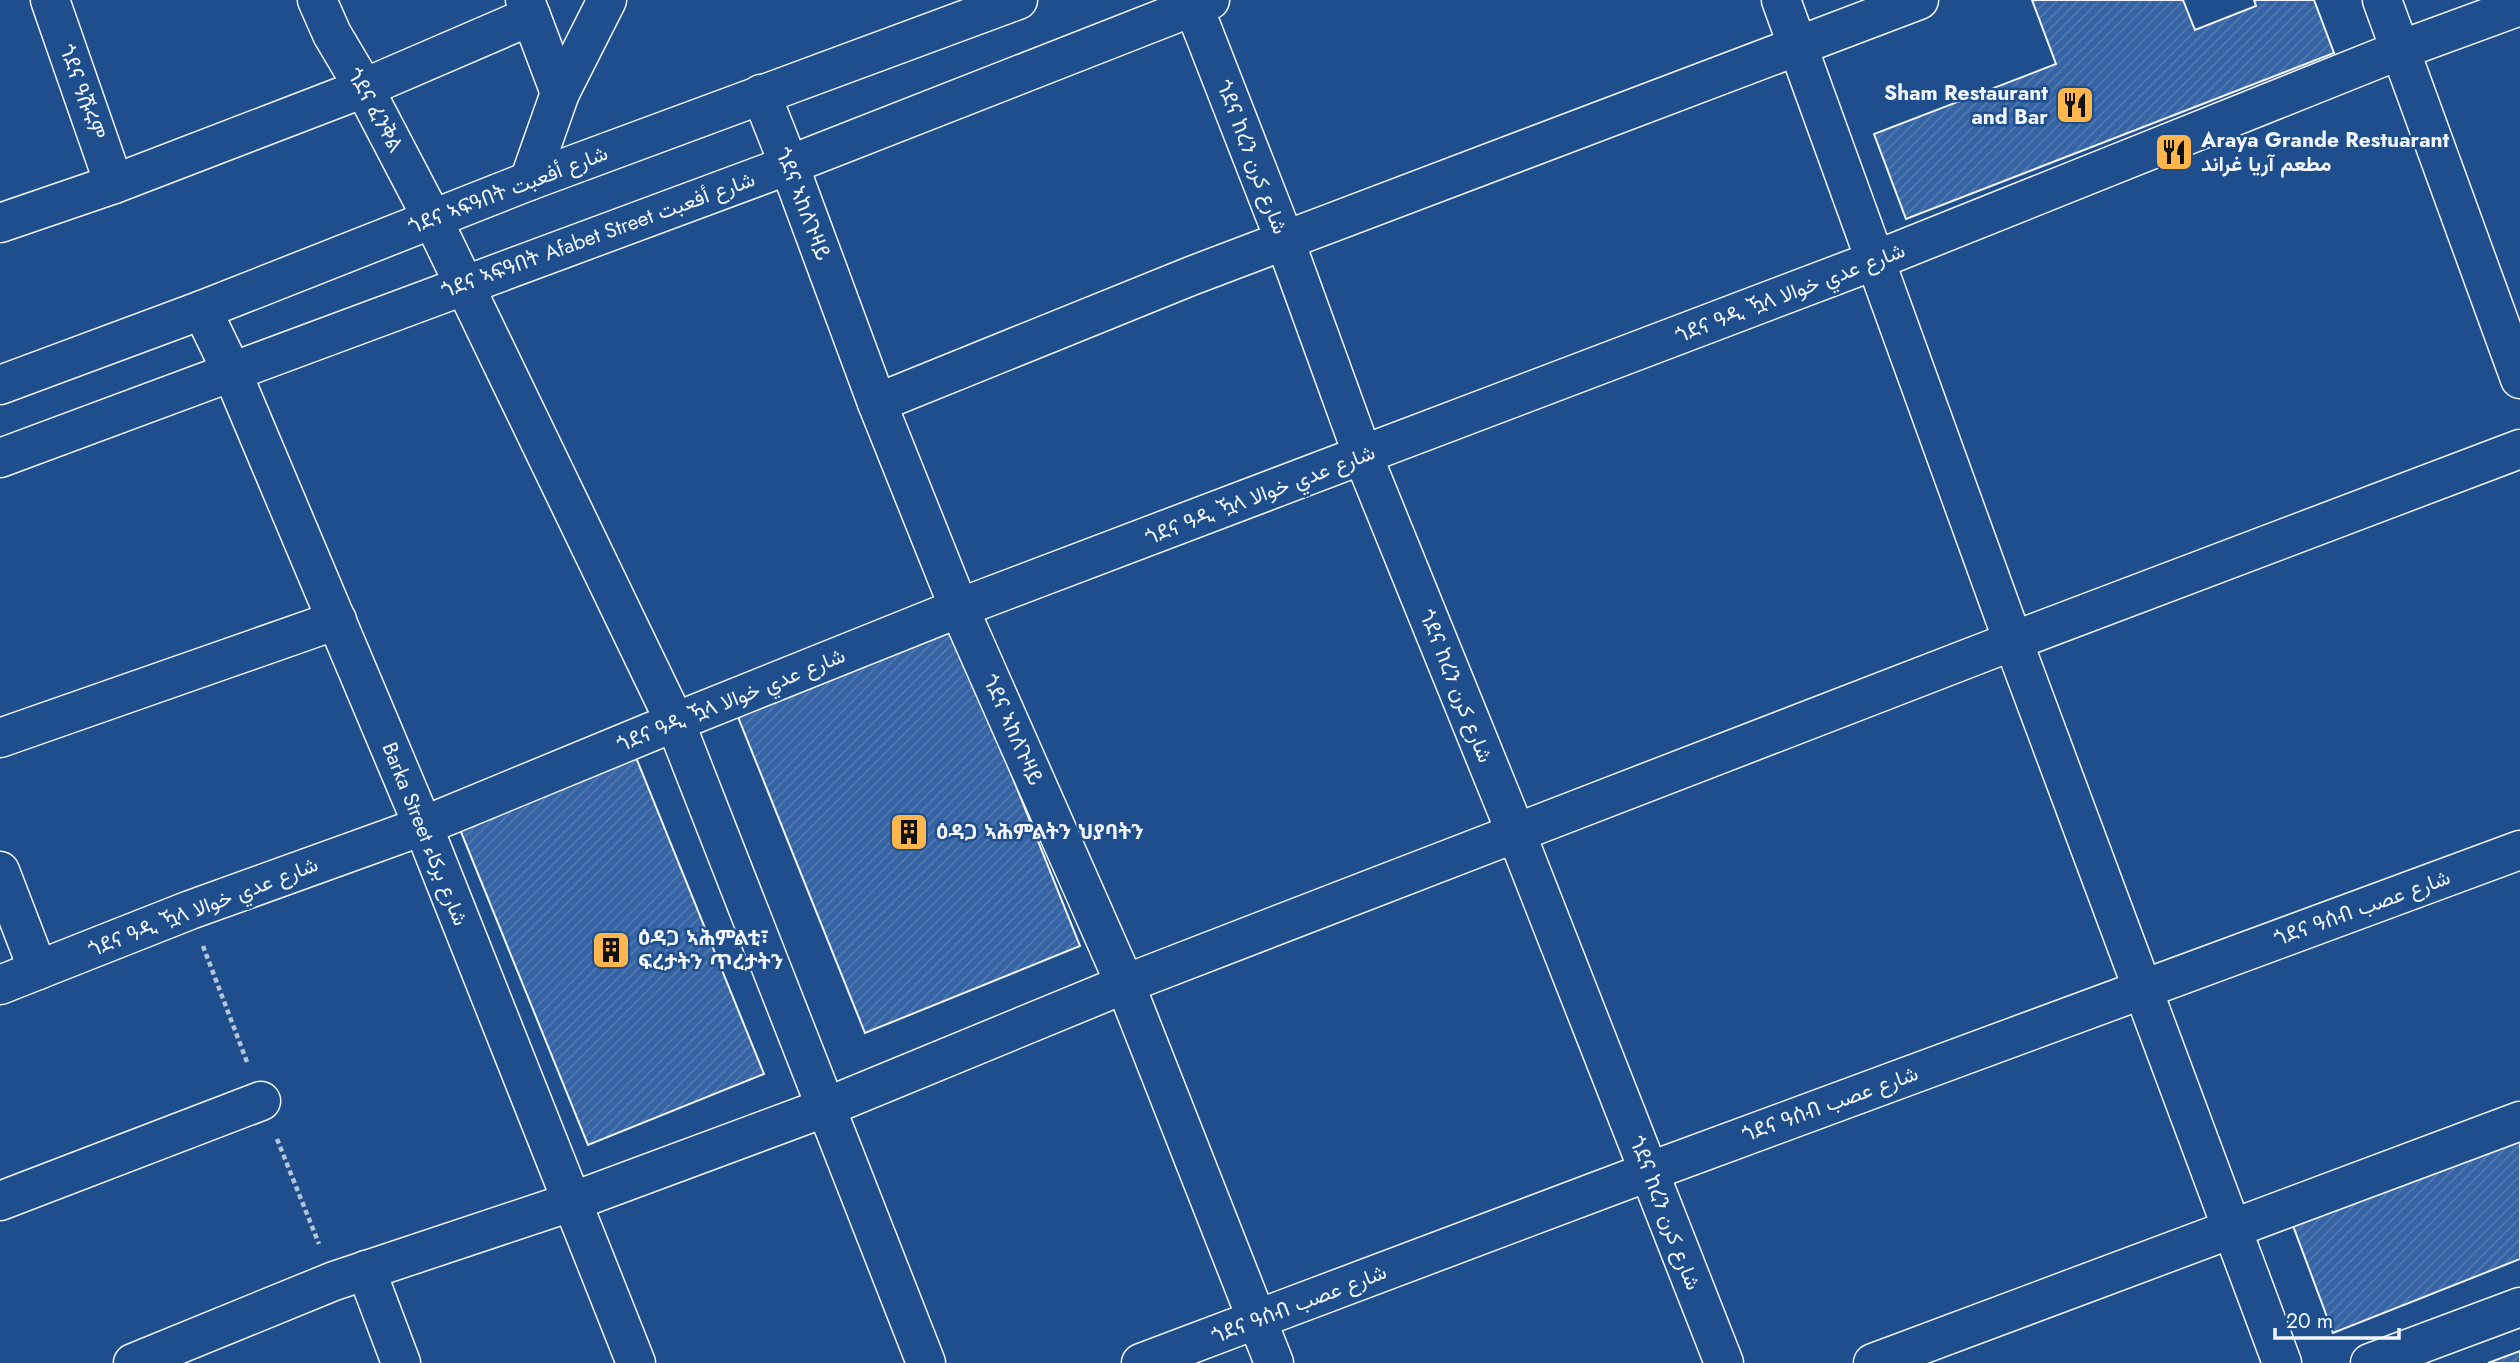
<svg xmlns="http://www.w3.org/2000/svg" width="2520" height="1363" viewBox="0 0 2520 1363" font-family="Jost,Vazirmatn,'Noto Sans Ethiopic',sans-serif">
<defs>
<pattern id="building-hatch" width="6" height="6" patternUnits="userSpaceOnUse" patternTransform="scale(1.75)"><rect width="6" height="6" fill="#3563a3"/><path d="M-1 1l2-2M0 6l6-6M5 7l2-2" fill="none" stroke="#537ab1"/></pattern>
</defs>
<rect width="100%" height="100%" fill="#1f4e8c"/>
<!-- building -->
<g fill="url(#building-hatch)" stroke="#f2f6ff" stroke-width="2">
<path d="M2032 0H2183L2195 30 2256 6 2254 0H2314L2334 53 1906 219 1874 134 2056 64Z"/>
<path d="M954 631 1080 946 865 1033 738 717Z"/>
<path d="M635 755 764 1074 588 1145 459 827Z"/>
<path d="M2520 1139V1259L2333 1333 2292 1223Z"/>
<path d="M2520 1351V1363H2488Z"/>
</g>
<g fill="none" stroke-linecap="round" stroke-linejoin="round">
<defs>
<g id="minor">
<path d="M50 0 114 184"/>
<path d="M317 0 332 34 364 88 433 220 675 722 926 1363"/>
<path d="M525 0 560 93"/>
<path d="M1191 0 1285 241 1363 456 1516 833 1724 1363"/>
<path d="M1781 0 2013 641 2282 1363"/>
<path d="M2382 0 2520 379"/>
<path d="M761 94 789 165 877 403 959 608 1125 984 1274 1363"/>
<path d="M529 181 560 93 607 0"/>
<path d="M0 223 114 184 364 88 531 16"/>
<path d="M202 310 231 370 423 826 636 1363"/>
<path d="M877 403 1191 276 1919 0"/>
<path d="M0 738 337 620"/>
<path d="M0 871 38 970"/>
<path d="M0 985 190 910 423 826 675 722 959 608 1876 260 2400 50 2520 6"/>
<path d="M0 1201 261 1101"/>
<path d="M366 1270 401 1363"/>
<path d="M133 1363 334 1281 571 1202 824 1108 1125 984 2013 641 2520 449"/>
<path d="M1141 1363 1648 1172 2520 850"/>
<path d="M1873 1363 2520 1121"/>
<path d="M2370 1363 2520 1307"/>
</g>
<g id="highway">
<path d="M0 385 202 310 529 181 1018 0"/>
<path d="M0 458 789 165 1210 0"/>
</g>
</defs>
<!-- minor casing -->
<use href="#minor" stroke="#f2f6ff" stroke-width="41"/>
<!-- highway casing -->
<use href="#highway" stroke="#f2f6ff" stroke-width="41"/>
<!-- path -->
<g stroke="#b3c4dc" stroke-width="4.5" stroke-dasharray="5 3.5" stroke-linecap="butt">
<path d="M203 946 247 1062"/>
<path d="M277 1139 319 1244"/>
</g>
<!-- minor -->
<use href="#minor" stroke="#1f4e8c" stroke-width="38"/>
<!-- highway -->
<use href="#highway" stroke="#1f4e8c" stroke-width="38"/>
</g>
<!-- icons -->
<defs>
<symbol id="restaurant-square" viewBox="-11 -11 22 22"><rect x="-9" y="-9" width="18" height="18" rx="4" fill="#ffb74d" stroke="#1f4e8c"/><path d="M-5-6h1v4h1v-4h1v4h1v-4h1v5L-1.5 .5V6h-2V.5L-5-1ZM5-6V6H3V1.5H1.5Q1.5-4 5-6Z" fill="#111"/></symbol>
<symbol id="building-square" viewBox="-11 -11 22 22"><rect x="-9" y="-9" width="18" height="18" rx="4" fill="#ffb74d" stroke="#1f4e8c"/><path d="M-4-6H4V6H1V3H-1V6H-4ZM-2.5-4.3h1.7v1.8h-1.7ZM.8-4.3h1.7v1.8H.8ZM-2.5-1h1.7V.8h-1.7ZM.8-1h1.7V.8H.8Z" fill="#111"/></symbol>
</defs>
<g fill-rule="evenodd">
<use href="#restaurant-square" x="2053" y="83" width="44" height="44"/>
<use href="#restaurant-square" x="2152" y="130" width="44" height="44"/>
<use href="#building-square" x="887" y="810" width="44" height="44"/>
<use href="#building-square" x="589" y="928" width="44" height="44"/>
</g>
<g text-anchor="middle" stroke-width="5" stroke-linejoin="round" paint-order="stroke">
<!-- street labels -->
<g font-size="21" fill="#f2f6ff" stroke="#1f4e8c">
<text transform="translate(82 92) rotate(71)" y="7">ጎደና ዓሹሩም</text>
<text transform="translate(375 110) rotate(61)" y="7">ጎደና ፈንቅል</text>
<text transform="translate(1252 157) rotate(69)" y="7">ጎደና ከረን شارع كرن</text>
<text transform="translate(508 190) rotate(-21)" y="7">ጎደና ኣፍዓበት شارع أفعبت</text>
<text transform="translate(803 204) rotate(69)" y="7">ጎደና ኣከለጉዛይ</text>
<text transform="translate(598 235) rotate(-20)" y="7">ጎደና ኣፍዓበት Afabet Street شارع أفعبت</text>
<text transform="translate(1790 293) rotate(-21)" y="7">ጎደና ዓዲ ዃላ شارع عدي خوالا</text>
<text transform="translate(1260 495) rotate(-21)" y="7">ጎደና ዓዲ ዃላ شارع عدي خوالا</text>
<text transform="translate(1456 686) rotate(68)" y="7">ጎደና ከረን شارع كرن</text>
<text transform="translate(731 700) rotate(-22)" y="7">ጎደና ዓዲ ዃላ شارع عدي خوالا</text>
<text transform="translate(1013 730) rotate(66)" y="7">ጎደና ኣከለጉዛይ</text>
<text transform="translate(425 834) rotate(68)" y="7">Barka Street شارع بركاء</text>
<text transform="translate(203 907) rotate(-21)" y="7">ጎደና ዓዲ ዃላ شارع عدي خوالا</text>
<text transform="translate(2362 908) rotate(-20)" y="7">ጎደና ዓሰብ شارع عصب</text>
<text transform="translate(1830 1104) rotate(-20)" y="7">ጎደና ዓሰብ شارع عصب</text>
<text transform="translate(1665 1213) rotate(69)" y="7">ጎደና ከረን شارع كرن</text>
<text transform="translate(1299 1304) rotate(-21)" y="7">ጎደና ዓሰብ شارع عصب</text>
</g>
<!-- poi labels -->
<g font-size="21" font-weight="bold" fill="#f2f6ff" stroke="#1f4e8c" text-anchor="start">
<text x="2048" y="100" text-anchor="end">Sham Restaurant<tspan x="2048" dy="24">and Bar</tspan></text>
<text x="2201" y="147">Araya Grande Restuarant<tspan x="2201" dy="24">مطعم آريا غراند</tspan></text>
<text x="936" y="839">ዕዳጋ ኣሕምልትን ህያባትን</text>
<text x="638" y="945">ዕዳጋ ኣሕምልቲ፣<tspan x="638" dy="24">ፍረታትን ጥረታትን</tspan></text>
</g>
</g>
<!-- scale -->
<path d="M2275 1328v10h124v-10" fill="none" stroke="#f2f6ff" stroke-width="3.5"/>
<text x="2286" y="1328" font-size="21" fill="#f2f6ff" stroke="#1f4e8c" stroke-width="5" paint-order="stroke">20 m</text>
</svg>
